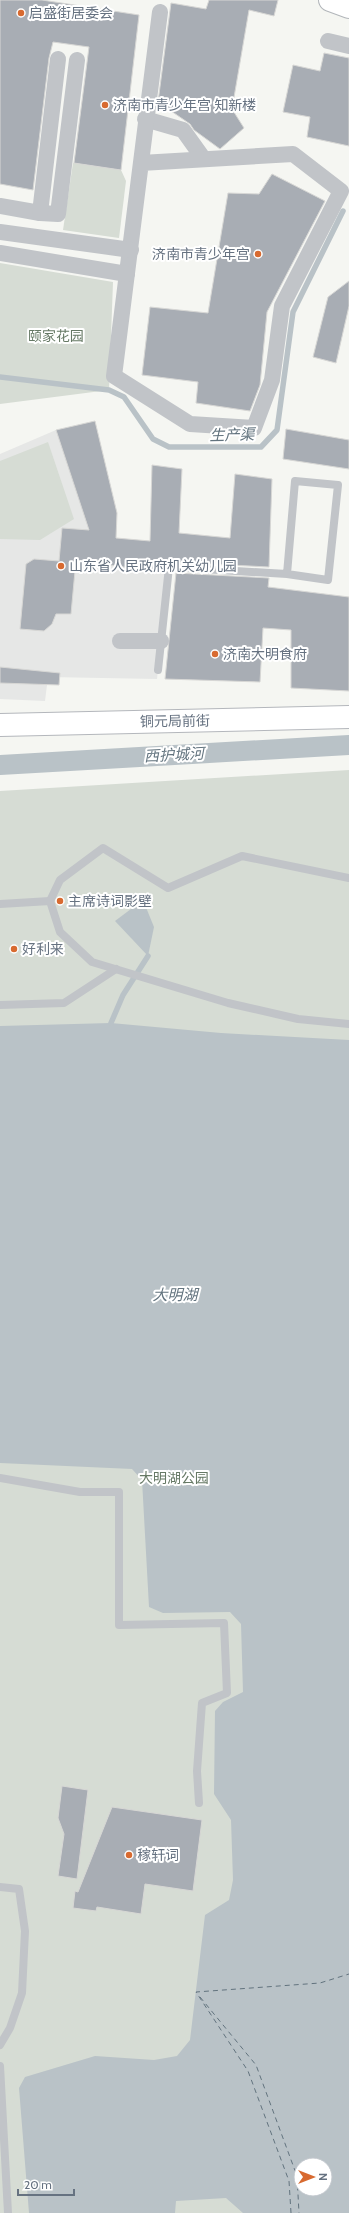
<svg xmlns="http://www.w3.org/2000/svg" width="349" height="2213" viewBox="0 0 349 2213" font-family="Cabin,'Noto Sans SC',sans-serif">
<rect width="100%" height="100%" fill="#f5f6f2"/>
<!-- built -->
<path fill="#e6e7e6" d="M56 430 89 530 87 562 158 571 168 575 157 679 48 677 45 701 0 699V454Z"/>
<!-- green -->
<g fill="#d6dcd4" fill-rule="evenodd">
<path d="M73 163 121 170 126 181 119 238 63 230Z"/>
<path d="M0 263 113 282 109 390 0 404Z"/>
<path d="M48 442 74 519 40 540 0 539V461Z"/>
<path d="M349 770V2213H0V791ZM301 2165H325V2189H301Z"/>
</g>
<!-- water -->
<g fill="#b9c2c7" fill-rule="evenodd">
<path d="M143 900 154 927 148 956 115 921Z"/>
<path d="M111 1023 221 1033 349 1040V2213H243L226 2198 176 2201 175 2213H29L19 2088 25 2077 95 2056 154 2060 177 2056 190 2040 205 1915 229 1900 233 1880 231 1820 214 1794 215 1711 223 1702 243 1692 241 1624 230 1612 163 1613 149 1607 142 1480 132 1469 0 1463V1026ZM301 2165H325V2189H301Z"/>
</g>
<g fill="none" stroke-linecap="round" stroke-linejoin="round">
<!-- stream -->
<g stroke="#b9c2c7" stroke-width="5.5">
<path d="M0 377 109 390 124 397 153 439 169 447H261L277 430 293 312 343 211"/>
<path d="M111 1023 123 995 148 956"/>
</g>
<!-- canal -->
<path stroke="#b9c2c7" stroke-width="20" d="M0 765 349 745"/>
<!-- ferry -->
<g stroke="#62737e" stroke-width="1" stroke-dasharray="5 4" stroke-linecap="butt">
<path d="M200 1997 256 2065 297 2176 299 2213"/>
<path d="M291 2213 289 2181 248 2071 196 1992 320 1983 349 1974"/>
</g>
</g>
<!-- building -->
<g fill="#a8adb4" stroke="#d7d7d5">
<path d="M0 0H42L139 15 121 170 74 163 89 47 53 42 49 58 33 190 0 184Z"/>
<path d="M209 0H278L274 16 249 10 232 109 244 128 220 149 194 130 190 124 158 102 171 3 206 9Z"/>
<path d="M324 53 349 58V146L307 137 310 117 283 112 293 65 320 71Z"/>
<path d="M272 174 325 201 267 312 260 385 250 411 196 403 198 382 142 375 150 307 208 313 228 193 259 194Z"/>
<path d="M349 281V306L336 363 313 357 328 297Z"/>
<path d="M95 421 117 513 116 538 150 541 152 465 182 469 179 533 230 538 235 474 272 479 269 567 169 562 164 564 163 571H150L76 560 71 614H56L52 624 44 631 20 629 26 564 34 559 59 561 62 528 89 530 56 430Z"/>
<path d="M286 429 349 440V469L283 459Z"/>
<path d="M176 573 269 578 268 587 349 597V691L291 688V630L263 628 260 682 165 679Z"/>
<path d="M0 667 60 673 59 685 0 683Z"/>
<path d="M62 1786 88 1790 77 1879 58 1876 64 1834 58 1818Z"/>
<path d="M112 1807 202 1820 193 1891 145 1884 141 1914 97 1907 96 1911 73 1908 75 1891 78 1892Z"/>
</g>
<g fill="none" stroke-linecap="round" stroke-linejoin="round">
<defs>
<path id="secondary" d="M0 725 349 717"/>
<path id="primary" d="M330 0 349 7"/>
</defs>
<!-- secondary casing -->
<use href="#secondary" stroke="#b4b7bc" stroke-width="24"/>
<!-- primary casing -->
<use href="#primary" stroke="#b2b6ba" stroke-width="24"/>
<!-- lane -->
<g stroke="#c1c4c8" stroke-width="8">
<path d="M158 670 169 567 287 574 328 580 338 485 295 481 287 574"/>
<path d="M50 901 60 880 103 848 168 888 242 856 349 878"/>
<path d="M0 904 50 901 60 932 92 962 228 1003 298 1019 349 1024"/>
<path d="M0 1005 64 1003 116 969"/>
<path d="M0 1478 80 1492H119V1625L224 1623 227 1693 202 1703 197 1771 199 1803"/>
<path d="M0 1887 19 1889 25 1931 22 1993 10 2028 0 2045"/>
<path d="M0 2066 8 2213"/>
</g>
<!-- street -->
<g stroke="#c1c4c8" stroke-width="16">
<path d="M328 41 349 46"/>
<path d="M145 119 183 130 203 158"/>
<path d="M141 163 293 154 341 191 282 306 272 380 254 428 190 424 114 376 160 12"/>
<path d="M0 206 40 213 58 214 77 60"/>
<path d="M40 213 58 59"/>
<path d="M0 232 131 250"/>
<path d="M0 253 127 274"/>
<path d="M120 641H161"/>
</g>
<!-- secondary -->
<use href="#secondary" stroke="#fff" stroke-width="22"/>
<!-- primary -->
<use href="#primary" stroke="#fff" stroke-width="22"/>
</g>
<!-- markers -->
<g fill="#d86a30" stroke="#fff" stroke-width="1.5">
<circle cx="21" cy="13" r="4"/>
<circle cx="105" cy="105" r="4"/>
<circle cx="258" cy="254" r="4"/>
<circle cx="61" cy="566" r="4"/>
<circle cx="215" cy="654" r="4"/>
<circle cx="60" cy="901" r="4"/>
<circle cx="14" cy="949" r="4"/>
<circle cx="129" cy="1855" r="4"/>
</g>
<g text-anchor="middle" stroke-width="4" stroke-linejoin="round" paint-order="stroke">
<!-- poi labels -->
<g font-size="14" fill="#667281" stroke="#fff" text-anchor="start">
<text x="29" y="18">启盛街居委会</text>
<text x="113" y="110">济南市青少年宫 知新楼</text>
<text x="250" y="259" text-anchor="end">济南市青少年宫</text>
<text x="69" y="571">山东省人民政府机关幼儿园</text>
<text x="223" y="659">济南大明食府</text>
<text x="68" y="906">主席诗词影壁</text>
<text x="22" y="954">好利来</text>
<text x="137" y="1860">稼轩词</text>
</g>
<!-- park labels -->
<g font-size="14" fill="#667965" stroke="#fff">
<text x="56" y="341">颐家花园</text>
<text x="174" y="1483">大明湖公园</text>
</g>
<!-- street labels -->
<g font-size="14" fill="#667281" stroke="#fff">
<text transform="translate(175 721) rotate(-1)" y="5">铜元局前街</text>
</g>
<!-- water labels -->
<g font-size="15" font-style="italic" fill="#62737e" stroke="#fff">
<text transform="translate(232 435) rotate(-1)" y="5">生产渠</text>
<text transform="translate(174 755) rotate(-3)" y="5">西护城河</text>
<text x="175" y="1300">大明湖</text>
</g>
</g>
<!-- north arrow -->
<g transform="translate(313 2177) rotate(90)"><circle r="19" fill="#ffffff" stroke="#c2c7cd"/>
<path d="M0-3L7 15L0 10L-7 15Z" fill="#d86a30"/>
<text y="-6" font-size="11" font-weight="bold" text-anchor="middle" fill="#667281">N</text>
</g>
<!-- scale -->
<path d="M18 2189v6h56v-6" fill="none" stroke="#667281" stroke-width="2"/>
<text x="24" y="2189" font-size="12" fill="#667281" stroke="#ffffff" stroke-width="3" paint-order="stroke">20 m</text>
</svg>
